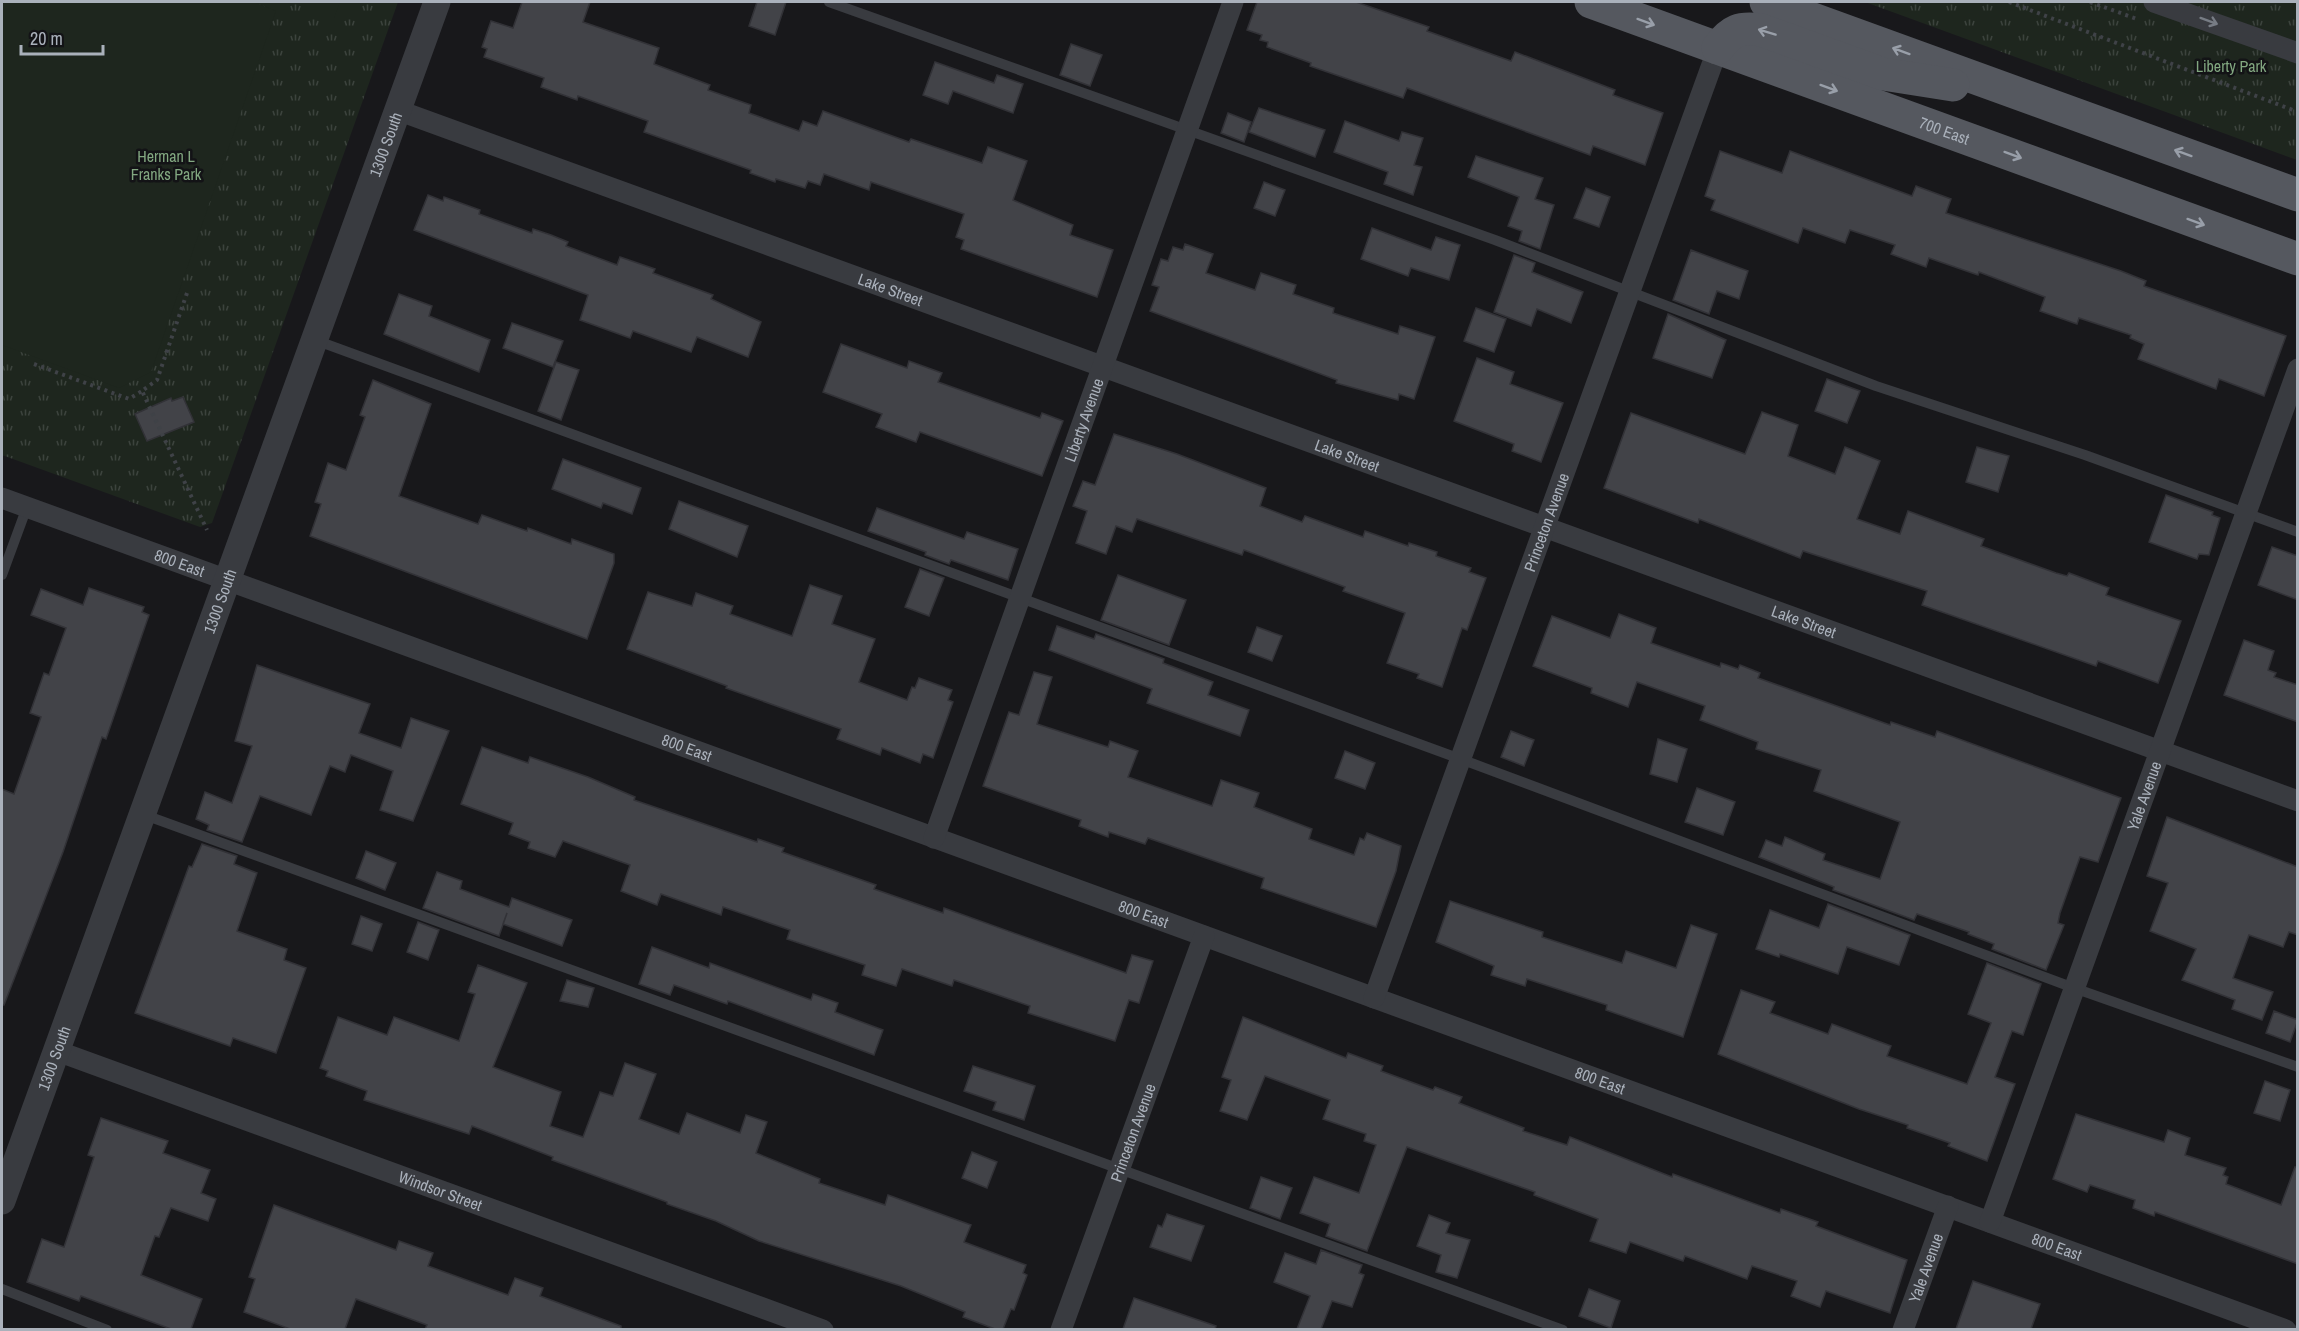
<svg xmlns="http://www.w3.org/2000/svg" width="2299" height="1331" viewBox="0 0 2299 1331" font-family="'Archivo Narrow',sans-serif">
<defs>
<pattern id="grass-tufts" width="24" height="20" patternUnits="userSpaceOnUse" patternTransform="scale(1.5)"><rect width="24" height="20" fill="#1e261e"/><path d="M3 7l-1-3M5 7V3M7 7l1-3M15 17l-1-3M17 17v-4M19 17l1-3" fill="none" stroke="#3c433d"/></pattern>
</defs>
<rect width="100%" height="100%" fill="#18181b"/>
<!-- grass -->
<g fill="url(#grass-tufts)">
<path d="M2 2H398L212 523 200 527 2 455Z"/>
<path d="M1865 2H2297V160Z"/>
</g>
<!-- pitch -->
<g fill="#1e261e">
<path d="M2 2H254L276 11 151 372 119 388 2 345Z"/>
<path d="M302 2H340L334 18Z"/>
</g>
<!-- building -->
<g fill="#424348" stroke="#323237" stroke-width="1.5">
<path d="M522 2H590L583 22 659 48 654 64 710 85 708 90 751 105 749 113 799 131 803 121 817 126 823 111 909 142 911 139 982 163 988 147 1027 161 1013 200 1073 225 1070 235 1113 250 1097 297 961 249 964 240 956 237 964 214 871 182 869 190 824 174 820 185 808 181 805 188 776 179 775 182 750 173 751 170 644 132 648 121 578 96 577 100 541 87 544 78 484 57 487 49 482 47 491 21 513 28Z"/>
<path d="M757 2H786L775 35 749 26Z"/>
<path d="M1257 2H1356L1429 27 1427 31 1511 61 1515 52 1615 90 1613 95 1663 113 1645 165 1593 146 1590 155 1407 88 1403 98 1310 66 1311 63 1267 47 1268 42 1260 40 1262 35 1247 30Z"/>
<path d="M1071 44 1102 55 1090 86 1060 75Z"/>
<path d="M935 62 994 83 997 75 1023 84 1013 113 953 91 948 104 923 95Z"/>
<path d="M1259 108 1325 130 1315 157 1249 132Z"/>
<path d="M1228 113 1251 122 1244 142 1221 133Z"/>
<path d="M1345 121 1399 141 1402 132 1423 138 1414 165 1422 167 1413 195 1384 184 1388 172 1334 152Z"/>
<path d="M1720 151 1782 173 1790 151 1912 196 1916 186 1951 199 1946 213 2121 271 2146 281 2144 286 2286 336 2264 396 2219 379 2216 389 2138 359 2144 344 2130 338 2131 335 2079 318 2077 324 2040 311 2045 297 1979 272 1978 275 1929 258 1926 267 1891 254 1895 245 1850 230 1845 243 1803 228 1798 243 1711 210 1715 200 1705 196Z"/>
<path d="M1476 156 1543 178 1535 199 1554 205 1540 249 1519 241 1522 231 1508 226 1519 197 1468 177Z"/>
<path d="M1264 182 1285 190 1275 216 1254 208Z"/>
<path d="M1586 188 1610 197 1599 227 1574 218Z"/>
<path d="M428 195 443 201 444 197 480 210 479 214 532 233 533 229 551 235 568 242 566 246 617 265 620 257 655 269 653 273 713 295 711 299 761 322 748 357 697 337 691 352 633 331 630 338 580 320 588 295 414 230Z"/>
<path d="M1372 228 1431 250 1436 237 1460 245 1449 280 1411 268 1408 276 1361 259Z"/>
<path d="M1185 244 1213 254 1206 273 1255 290 1261 273 1296 285 1293 294 1334 308 1333 313 1398 334 1400 326 1435 337 1414 399 1399 394 1398 400 1336 383 1337 380 1150 311 1159 287 1152 285 1161 259 1168 261 1173 247 1183 250Z"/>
<path d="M1691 250 1748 271 1739 299 1717 291 1709 314 1673 300Z"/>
<path d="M1514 255 1535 263 1532 272 1583 292 1571 323 1537 309 1531 326 1494 312Z"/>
<path d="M399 294 432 306 429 316 490 340 479 372 384 334Z"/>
<path d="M1476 308 1506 319 1494 352 1464 341Z"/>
<path d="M1668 314 1726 340 1712 378 1653 358Z"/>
<path d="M512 323 563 341 553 367 503 348Z"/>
<path d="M841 344 907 368 909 361 942 373 938 382 1040 418 1042 413 1063 421 1042 476 920 432 916 442 876 427 882 414 823 392Z"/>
<path d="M1477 358 1514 372 1510 384 1563 403 1541 462 1512 451 1514 444 1454 421Z"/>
<path d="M556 362 579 370 561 420 538 411Z"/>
<path d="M1827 379 1860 391 1847 423 1815 411Z"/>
<path d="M373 380 431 404 399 496 478 524 482 515 527 531 528 528 571 544 572 539 614 554V563L587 639 310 536 321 504 315 502 328 463 346 470 365 417 360 415Z"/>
<path d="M183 397 194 422 147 441 135 414 171 398 172 401Z"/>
<path d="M1762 412 1798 425 1788 456 1835 474 1845 447 1880 461 1857 519 1900 534 1908 511 1984 539 1981 546 2056 573 2067 576 2069 573 2109 588 2106 595 2181 621 2158 683 2098 661 2096 666 1922 605 1927 591 1803 551 1800 558 1699 519 1698 523 1604 488 1631 413 1745 454Z"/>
<path d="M1114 434 1177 454 1266 488 1260 506 1302 522 1305 516 1363 537 1365 531 1408 546 1409 543 1437 552 1436 556 1471 568 1469 572 1486 578 1467 630 1462 628 1442 687 1417 678 1419 674 1387 663 1405 613 1343 591 1345 587 1244 550 1242 555 1137 519 1132 532 1116 526 1106 554 1076 543 1087 511 1073 506 1083 481 1095 485Z"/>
<path d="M1977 447 2009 456 1998 492 1966 482Z"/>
<path d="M563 459 641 488 632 514 603 503 601 508 552 489Z"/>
<path d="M2166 495 2213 512 2212 515 2220 518 2209 555 2199 554 2197 559 2149 542Z"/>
<path d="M679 501 748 526 737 557 669 529Z"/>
<path d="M877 508 964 539 967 532 1018 549 1008 580 951 560 949 564 925 555 926 552 868 531Z"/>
<path d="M2272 547 2298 556V600L2258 585Z"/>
<path d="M920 569 944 578 929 616 905 607Z"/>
<path d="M1118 575 1186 600 1169 645 1101 620Z"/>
<path d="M810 585 842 596 832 624 875 639 859 682 907 700 912 687 915 688 919 678 952 690 948 700 953 702 933 758 923 754 920 763 882 748 880 755 837 739 841 729 726 688 727 686 627 649 648 592 692 606 696 593 733 606 730 614 792 636Z"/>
<path d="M89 588 144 607 142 612 149 615 106 739 102 737 63 852 4 1005H2V789L14 794 41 717 30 713 44 673 49 675 66 628 31 615 41 589 83 605Z"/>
<path d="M1619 614 1656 628 1651 643 1720 667 1721 663 1738 669 1740 665 1760 673 1758 678 1890 725 1891 722 1935 737 1937 731 2121 798 2098 862 2080 857 2060 913 2058 923 2064 925 2046 970 1992 949 1994 944 1968 934 1969 932 1917 914 1914 920 1833 890 1834 887 1759 857 1766 840 1782 846 1785 837 1825 854 1823 860 1880 879 1900 822 1814 791 1821 770 1756 749 1758 742 1700 720 1705 706 1637 682 1628 707 1591 693 1592 688 1533 666 1552 616 1610 638Z"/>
<path d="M1057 626 1094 639 1096 634 1164 659 1163 663 1213 682 1208 695 1249 710 1240 736 1147 703 1152 689 1049 650Z"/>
<path d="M1257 627 1282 636 1272 661 1248 652Z"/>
<path d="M2244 640 2274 651 2268 670 2276 673 2274 677 2298 685V722L2224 695Z"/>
<path d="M257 665 370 704 359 733 401 748 411 718 449 731 413 821 380 810 393 771 351 755 345 772 330 766 311 815 260 796 242 842 207 830 209 825 196 819 205 792 232 803 252 746 235 741Z"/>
<path d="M1034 672 1052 677 1037 724 1108 747 1110 741 1138 751 1128 777 1212 806 1221 780 1259 793 1254 807 1312 829 1309 839 1354 855 1360 838 1364 840 1367 833 1401 846 1396 871 1376 927 1261 888 1264 878 1148 838 1145 844 1109 832 1108 837 1079 826 1081 820 983 786 1009 712 1019 715Z"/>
<path d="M1511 731 1534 740 1524 766 1501 757Z"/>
<path d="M1658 739 1687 749 1677 782 1650 774Z"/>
<path d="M482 747 528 763 530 757 588 777 635 797 634 800 757 842 758 839 784 848 782 852 876 885 874 889 943 913 944 908 1126 973 1132 955 1153 961 1139 1003 1129 1000 1115 1041 1028 1013 1030 1006 954 980 952 986 902 969 896 986 862 975 865 965 787 939 790 930 723 907 721 915 661 894 657 905 621 891 630 865 563 841 555 857 528 848 530 842 509 834 513 823 461 804Z"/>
<path d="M1345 751 1375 763 1365 789 1335 778Z"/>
<path d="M1697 788 1735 802 1723 835 1685 822Z"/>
<path d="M2167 817 2298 867V935L2289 932 2283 947 2249 935 2233 978 2273 992 2262 1020 2232 1009 2235 1000 2182 980 2196 949 2150 931 2168 883 2147 876Z"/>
<path d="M202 844 237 856 234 864 257 873 237 931 287 949 284 960 306 968 276 1053 233 1038 230 1046 135 1013 189 866 192 867Z"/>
<path d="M366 851 396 863 385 890 356 878Z"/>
<path d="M437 872 462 881 460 889 509 907 512 898 572 920 562 946 503 924 507 913 499 936 423 908Z"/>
<path d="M1450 901 1543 932 1542 937 1622 963 1626 951 1676 968 1691 925 1717 934 1683 1037 1606 1010 1607 1005 1527 979 1525 986 1491 975 1494 966 1436 942Z"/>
<path d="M1828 904 1910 935 1899 965 1847 947 1838 974 1780 954 1779 957 1756 949 1770 910 1819 928Z"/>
<path d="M361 916 382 924 372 951 352 944Z"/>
<path d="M418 922 439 930 428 960 407 952Z"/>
<path d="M652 947 709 968 710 963 811 1000 813 994 838 1003 835 1012 883 1030 874 1055 728 1001 727 1004 674 985 670 995 639 984Z"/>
<path d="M1987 963 2041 984 2023 1035 2012 1031 1995 1077 2015 1084 1987 1161 1948 1146 1950 1143 1907 1128 1908 1125 1859 1109 1718 1054 1741 990 1775 1002 1770 1013 1828 1034 1832 1024 1891 1046 1887 1056 1967 1084 1991 1023 1968 1014Z"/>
<path d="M478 965 527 983 493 1067 561 1092 550 1126 583 1137 600 1092 613 1096 625 1063 656 1074 639 1119 679 1134 687 1113 740 1133 746 1115 767 1122 756 1153 820 1179 819 1183 885 1205 888 1195 971 1225 964 1242 1026 1265 1023 1273 1027 1275 1014 1310 1011 1309 1003 1329H995L963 1317 965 1312 901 1286 759 1241 716 1221 667 1204V1202L552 1160 553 1157 472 1126 469 1134 364 1100 367 1091 326 1076 328 1071 320 1068 338 1017 387 1035 394 1017 459 1041 475 994 468 992Z"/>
<path d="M567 980 594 988 588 1007 560 1001Z"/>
<path d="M2274 1011 2298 1020 2290 1042 2266 1033Z"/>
<path d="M1243 1017 1346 1058 1348 1053 1383 1066 1381 1071 1433 1090 1435 1087 1462 1097 1459 1103 1524 1128 1523 1131 1567 1145 1570 1137 1672 1177 1673 1174 1780 1213 1781 1209 1818 1222 1816 1226 1907 1260 1890 1313 1826 1291 1820 1307 1791 1296 1797 1281 1752 1266 1747 1279 1685 1256 1683 1261 1630 1242 1626 1253 1590 1241 1598 1219 1534 1195 1535 1192 1407 1147 1367 1251 1326 1236 1330 1224 1300 1213 1314 1177 1359 1193 1376 1145 1364 1141 1366 1134 1323 1119 1330 1100 1265 1076 1247 1120 1220 1111 1231 1080 1222 1077Z"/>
<path d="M973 1066 1035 1086 1024 1120 993 1110 996 1102 964 1091Z"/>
<path d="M2265 1081 2290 1090 2280 1121 2254 1113Z"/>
<path d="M2076 1114 2164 1142 2168 1130 2190 1138 2185 1155 2226 1168 2223 1175 2228 1177 2226 1184 2281 1205 2295 1167 2298 1168V1264L2155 1212 2154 1216 2133 1208 2135 1200 2090 1185 2087 1192 2053 1179Z"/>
<path d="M101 1118 168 1141 163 1153 210 1170 201 1193 216 1199 208 1221 171 1208 159 1237 155 1236 141 1275 202 1299 191 1329H171L81 1296 79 1301 27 1282 42 1239 64 1247 94 1157 88 1155Z"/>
<path d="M972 1152 997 1162 987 1188 962 1178Z"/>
<path d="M1261 1177 1292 1188 1280 1219 1250 1208Z"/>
<path d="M274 1205 396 1250 399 1241 433 1253 428 1266 508 1295 515 1278 543 1288 540 1296 621 1326V1329H425L427 1325 356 1299 345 1329H290L244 1312 255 1279 249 1277Z"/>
<path d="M1167 1214 1204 1226 1191 1261 1150 1247 1158 1225 1162 1227Z"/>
<path d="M1429 1215 1450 1223 1446 1233 1470 1240 1457 1278 1436 1272 1441 1255 1417 1246Z"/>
<path d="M1321 1250 1362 1265 1359 1273 1364 1275 1352 1307 1332 1301 1321 1329H1297L1310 1296 1274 1282 1285 1253 1316 1264Z"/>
<path d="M1973 1281 2040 1304 2031 1329H1956Z"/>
<path d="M1589 1289 1620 1301 1611 1328 1579 1316Z"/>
<path d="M1134 1298 1216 1326 1215 1329H1123Z"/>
</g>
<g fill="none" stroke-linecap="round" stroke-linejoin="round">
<!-- path -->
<g stroke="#3f4247" stroke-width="4" stroke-dasharray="3 4.5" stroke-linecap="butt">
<path d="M2009 2 2298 112"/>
<path d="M2090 2 2137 19"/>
<path d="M187 293 157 380 142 391 207 530"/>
<path d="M34 364 129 399 142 391"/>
</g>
<!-- service -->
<g stroke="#393b40" stroke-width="10">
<path d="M829 2 1495 240 1876 386 2085 455 2298 532"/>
<path d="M315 340 1474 764 2074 988 2298 1067"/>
<path d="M2 575 27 507"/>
<path d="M142 814 1563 1330"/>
<path d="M2 1289 107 1330"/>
</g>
<!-- minor -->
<g stroke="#393b40" stroke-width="21">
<path d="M2154 2 2298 53"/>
<path id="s1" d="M397 110 2298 801"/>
<path id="s2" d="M2 498 2286 1330"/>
<path id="s3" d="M934 838 1233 2"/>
<path id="s4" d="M1374 998 1718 48"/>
<path id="s5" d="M57 1051 823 1330"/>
<path id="s6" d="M1990 1222 2298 369"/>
<path id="s7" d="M1061 1330 1204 936"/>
<path id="s8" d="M1903 1330 1948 1206"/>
</g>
<!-- tertiary -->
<path stroke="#393b40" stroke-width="27" id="s9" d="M2 1201 437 2"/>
<!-- primary -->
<g stroke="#55585f" stroke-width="33">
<path id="s10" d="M1591 2 2298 259"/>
<path d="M1766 2 2298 195"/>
<path d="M1718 48C1731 30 1740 27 1761 30L1883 74 1953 85"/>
</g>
</g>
<!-- one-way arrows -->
<defs><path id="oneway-shaft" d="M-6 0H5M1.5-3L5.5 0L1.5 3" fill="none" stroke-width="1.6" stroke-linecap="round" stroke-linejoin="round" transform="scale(1.5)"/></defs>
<use stroke="#777c84" href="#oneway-shaft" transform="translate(2209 21) rotate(20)"/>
<g stroke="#999fa9">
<use href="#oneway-shaft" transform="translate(1646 22) rotate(20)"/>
<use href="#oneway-shaft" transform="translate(1767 32) rotate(-163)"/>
<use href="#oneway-shaft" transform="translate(1901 51) rotate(-160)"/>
<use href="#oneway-shaft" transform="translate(1829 88) rotate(20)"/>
<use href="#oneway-shaft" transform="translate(2183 153) rotate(-160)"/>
<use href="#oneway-shaft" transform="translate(2013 155) rotate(20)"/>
<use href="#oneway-shaft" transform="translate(2196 222) rotate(20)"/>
</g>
<g text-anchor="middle" stroke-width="5" stroke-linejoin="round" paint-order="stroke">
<!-- park labels -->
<g font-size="16" fill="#82a780" stroke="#131316">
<text x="2231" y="72">Liberty Park</text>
<text x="166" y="162">Herman L<tspan x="166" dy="18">Franks Park</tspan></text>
</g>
<!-- street labels -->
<g font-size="16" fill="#aab1bb" stroke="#131316">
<text dy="6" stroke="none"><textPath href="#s10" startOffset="376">700 East</textPath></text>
<text dy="6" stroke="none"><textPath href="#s9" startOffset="1124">1300 South</textPath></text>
<text dy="6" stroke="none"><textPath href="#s1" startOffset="525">Lake Street</textPath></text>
<text dy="6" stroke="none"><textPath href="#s3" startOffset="444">Liberty Avenue</textPath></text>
<text dy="6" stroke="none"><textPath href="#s1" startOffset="1011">Lake Street</textPath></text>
<text dy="6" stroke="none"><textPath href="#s4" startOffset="506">Princeton Avenue</textPath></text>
<text dy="6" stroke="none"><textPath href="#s2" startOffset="189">800 East</textPath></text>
<text dy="6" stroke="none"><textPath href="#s9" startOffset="638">1300 South</textPath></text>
<text dy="6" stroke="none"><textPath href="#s1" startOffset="1497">Lake Street</textPath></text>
<text dy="6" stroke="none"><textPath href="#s2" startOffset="729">800 East</textPath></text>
<text dy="6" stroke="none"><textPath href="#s6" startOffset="453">Yale Avenue</textPath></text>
<text dy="6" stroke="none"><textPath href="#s2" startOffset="1215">800 East</textPath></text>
<text dy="6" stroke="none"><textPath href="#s9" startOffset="152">1300 South</textPath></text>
<text dy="6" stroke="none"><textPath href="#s2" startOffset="1701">800 East</textPath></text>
<text dy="6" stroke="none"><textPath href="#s7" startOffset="210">Princeton Avenue</textPath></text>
<text dy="6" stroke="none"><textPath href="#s5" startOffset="408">Windsor Street</textPath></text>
<text dy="6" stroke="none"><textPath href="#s2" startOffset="2187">800 East</textPath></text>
<text dy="6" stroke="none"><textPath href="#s8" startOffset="66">Yale Avenue</textPath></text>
</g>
</g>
<!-- border -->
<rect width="2299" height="1331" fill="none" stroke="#aab1bb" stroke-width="6"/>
<!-- scale -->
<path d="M21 45v9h82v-9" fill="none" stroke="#aab1bb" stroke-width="3"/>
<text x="30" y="45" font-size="18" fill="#aab1bb" stroke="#131316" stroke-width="4.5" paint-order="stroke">20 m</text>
</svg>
